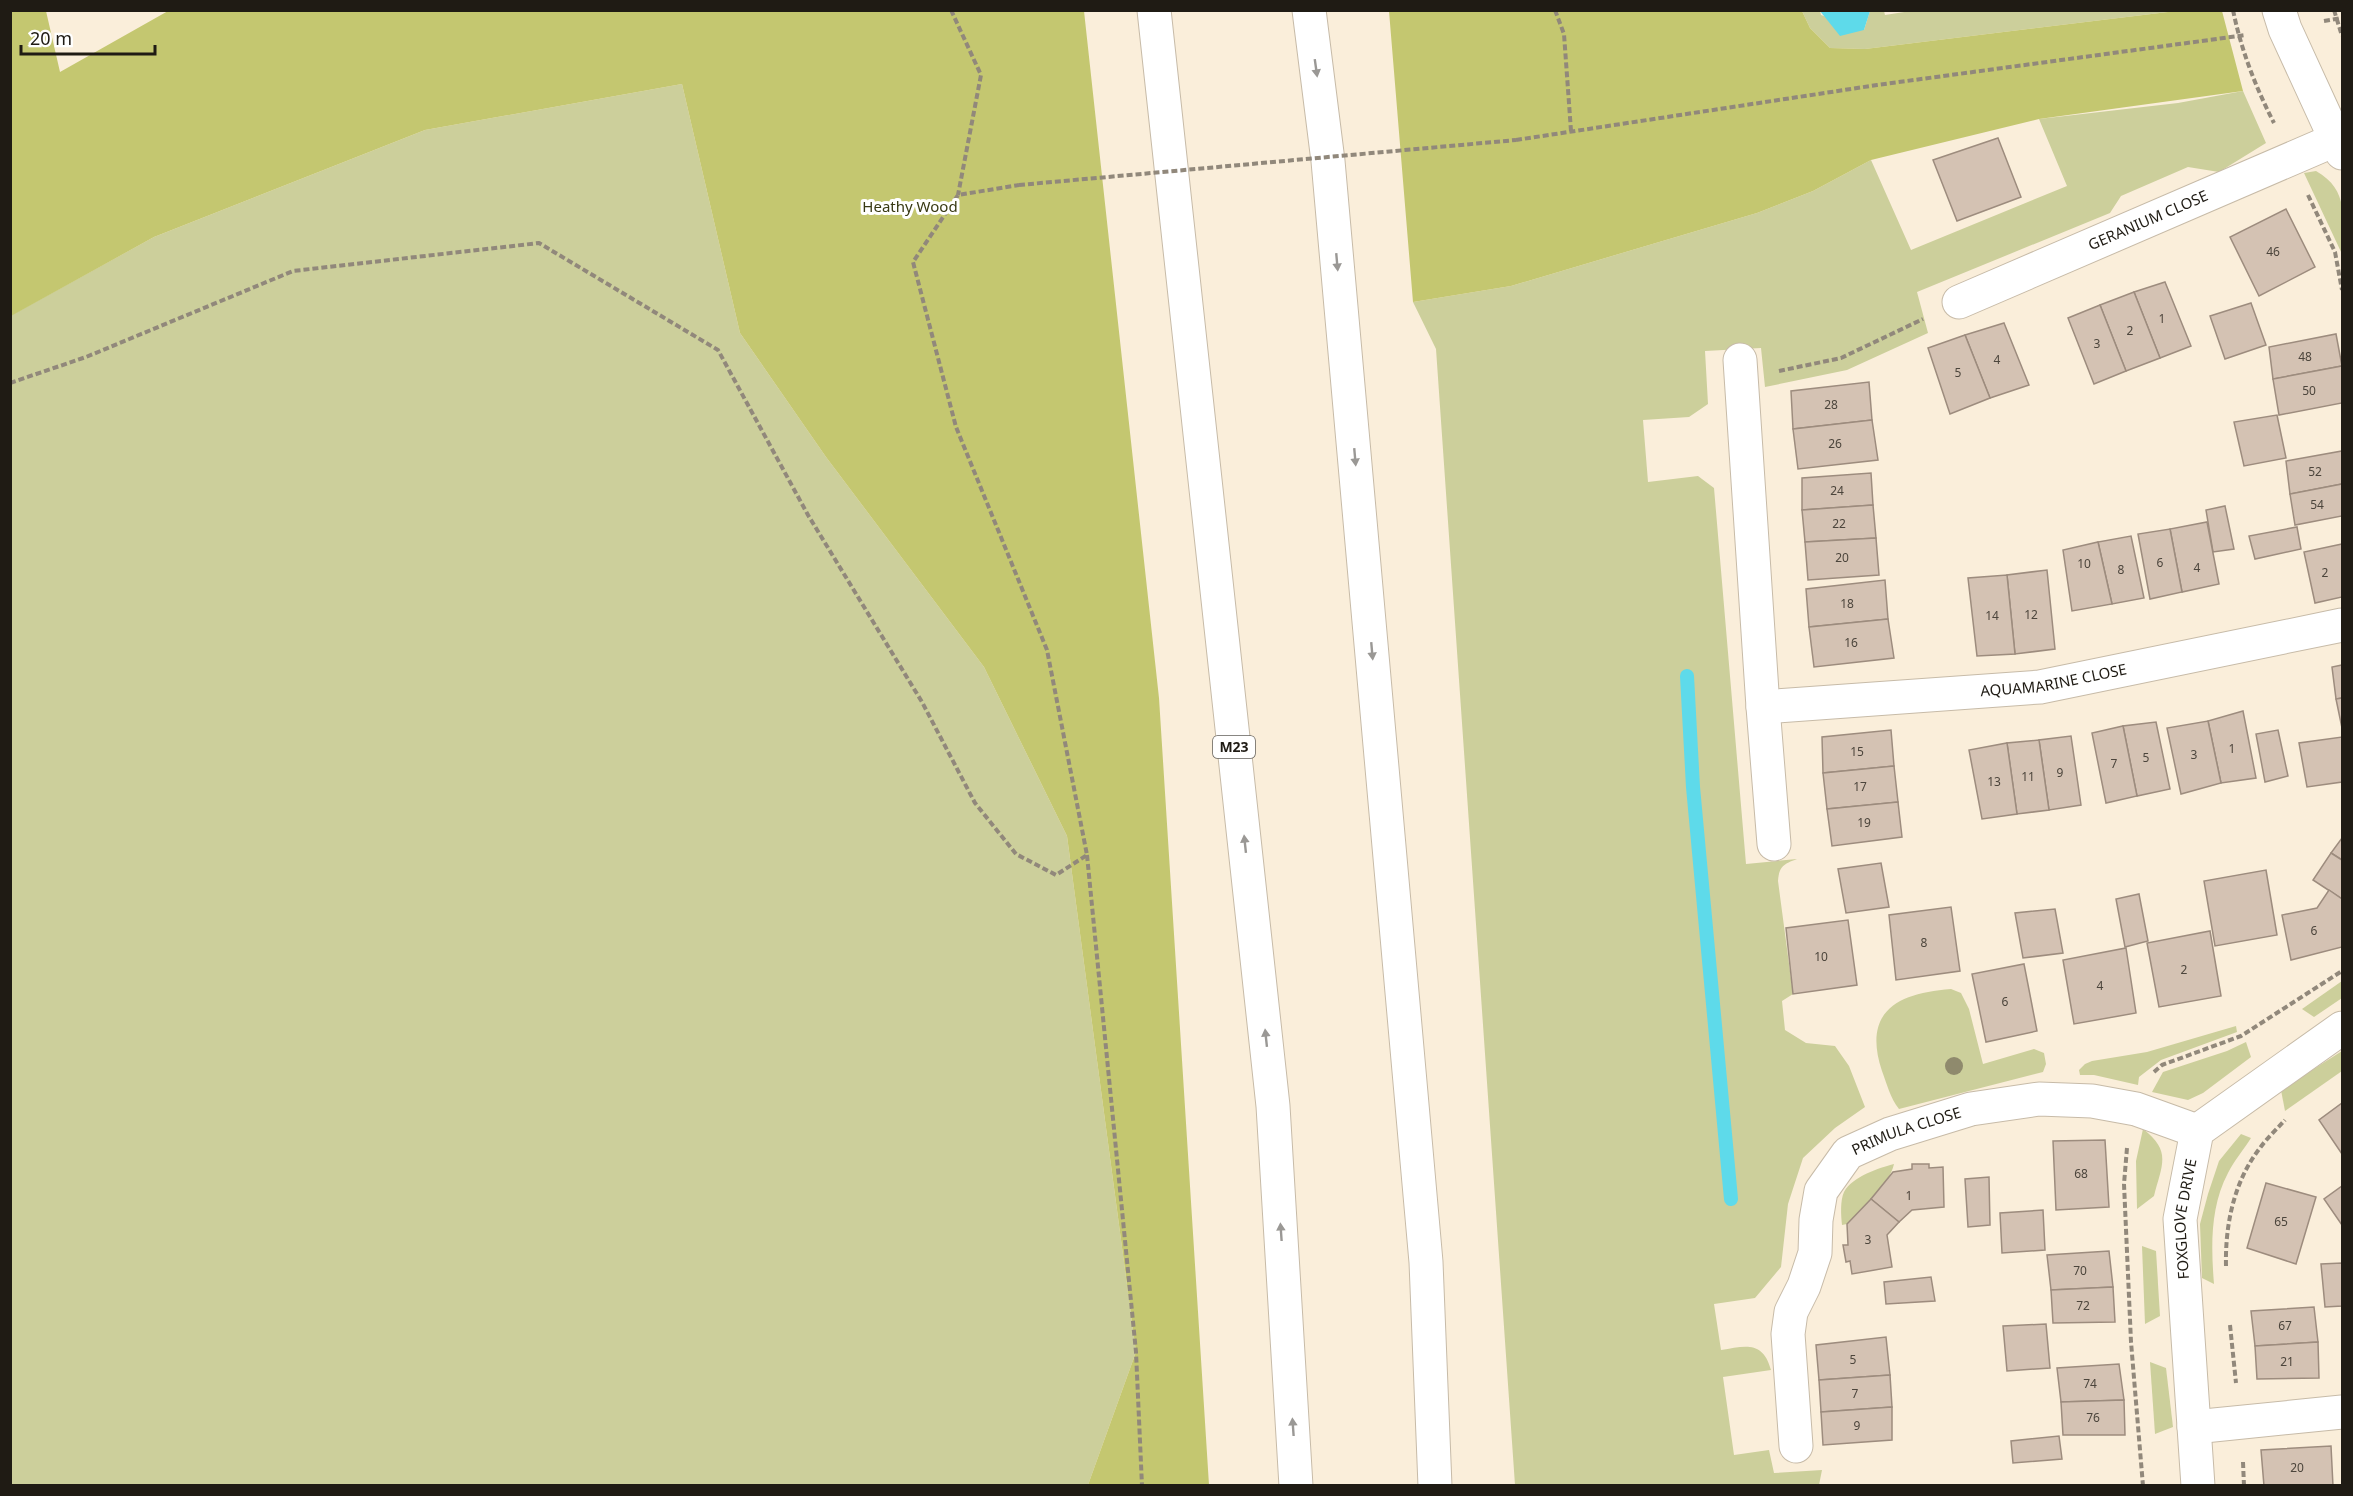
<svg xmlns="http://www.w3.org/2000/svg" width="2353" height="1496" viewBox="0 0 2353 1496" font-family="'Noto Sans',sans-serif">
<rect width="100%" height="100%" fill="#faeeda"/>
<!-- green -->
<g fill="#cccf9b">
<path d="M1917 10 2176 11 1865 49 1830 48 1810 28 1802 11H1820L1821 15 1864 30 1870 11H1884L1885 15Z"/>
<path d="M682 84 740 333 826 457 984 667 1067 836 1136 1352 1088 1485H11L10 316 154 237 425 130Z"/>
<path d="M2243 91 2266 143 2219 172 2188 167 2121 196 2110 213 1917 292 1928 333 1847 370 1765 387 1761 348 1705 351 1708 404 1689 417 1643 420 1648 482 1698 476 1714 488 1746 864 1797 859C1784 864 1779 866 1778 881L1793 994 1782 1001 1785 1030 1806 1043 1835 1046 1849 1066 1865 1107 1835 1128 1803 1158 1788 1204 1781 1267 1755 1298 1714 1304 1721 1350C1745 1346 1763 1340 1771 1370L1723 1377 1734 1455 1769 1450 1774 1473 1822 1470 1819 1485H1515L1436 349 1413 302 1511 286 1757 213 1813 191 1871 160 1911 250 2067 186 2039 119 2178 103Z"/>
<path d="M2316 171C2350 190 2343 220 2342 254L2304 173Z"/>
<path d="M2342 981V998L2314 1017 2302 1009Z"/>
<path d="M1951 989 1961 993 1969 1009 1983 1064 2034 1049 2044 1053 2046 1064 2043 1072 1899 1109C1890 1098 1887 1084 1882 1071 1862 1011 1898 993 1951 989Z"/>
<path d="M2236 1026 2237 1032 2161 1060 2139 1077 2138 1085 2094 1075H2080L2079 1070 2085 1064 2092 1061 2147 1052Z"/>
<path d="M2246 1042 2251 1057 2203 1093 2188 1100 2152 1092 2163 1072 2227 1051Z"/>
<path d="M2342 1051V1071L2285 1111 2281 1090Z"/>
<path d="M2143 1129C2172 1151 2162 1165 2154 1196L2137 1209 2136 1161Z"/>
<path d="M2241 1134 2251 1138C2244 1149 2234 1161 2228 1173 2210 1207 2211 1247 2214 1284L2202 1278 2200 1224 2208 1194 2219 1161Z"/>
<path d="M1894 1164C1890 1184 1861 1209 1847 1224L1842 1225C1841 1215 1840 1201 1844 1192 1853 1176 1879 1168 1894 1164Z"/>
<path d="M2142 1246 2156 1251 2160 1316 2145 1324Z"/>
<path d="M2150 1362 2166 1368 2173 1427 2155 1434Z"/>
</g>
<!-- forest -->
<g fill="#c4c770">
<path d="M11 10 46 11 60 72 168 11H1084L1159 698 1209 1485H1088L1136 1352 1067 836 984 667 826 457 740 333 682 84 425 130 154 237 11 316Z"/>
<path d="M1389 11H1802L1810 28 1830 48 1865 49 2176 11H2222L2243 91 2039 119 1871 160 1813 191 1757 213 1511 286 1413 302Z"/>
</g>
<!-- water -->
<path fill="#5edaea" d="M1820 11V10L1870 11 1864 30 1840 36Z"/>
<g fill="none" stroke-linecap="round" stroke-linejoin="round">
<!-- stream -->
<path stroke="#5edaea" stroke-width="14" d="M1687 676 1693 787 1731 1199"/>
</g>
<!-- building -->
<g fill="#d4c2b3" stroke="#9d8c7e" stroke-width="1.5">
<path d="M1998 138 2021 197 1957 221 1933 160Z"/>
<path d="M2286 209 2315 267 2259 296 2230 237Z"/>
<path d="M2165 282 2191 346 2160 358 2134 292Z"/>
<path d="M2134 292 2160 358 2126 371 2100 305Z"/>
<path d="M2251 303 2266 345 2225 359 2210 316Z"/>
<path d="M2100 305 2126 371 2094 384 2068 318Z"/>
<path d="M2004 323 2029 385 1990 398 1965 335Z"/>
<path d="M2336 334 2342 366 2273 379 2269 347Z"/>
<path d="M1965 335 1990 398 1950 414 1928 348Z"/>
<path d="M2342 366V403L2279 415 2273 379Z"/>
<path d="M1869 382 1872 420 1793 429 1791 391Z"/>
<path d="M2277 415 2286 458 2244 466 2234 422Z"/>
<path d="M1872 420 1878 460 1798 469 1793 429Z"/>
<path d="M2342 451V484L2290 494 2286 461Z"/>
<path d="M1871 473 1873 505 1802 510V478Z"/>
<path d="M2342 484V516L2295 525 2290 494Z"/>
<path d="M1873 505 1876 538 1805 542 1802 510Z"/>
<path d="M2225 506 2234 549 2213 552 2206 510Z"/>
<path d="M2207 522 2219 584 2182 592 2170 529Z"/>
<path d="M2297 527 2301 549 2255 559 2249 536Z"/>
<path d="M2170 529 2182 592 2150 599 2138 534Z"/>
<path d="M2131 536 2144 598 2112 604 2098 542Z"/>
<path d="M1876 538 1879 575 1808 580 1805 542Z"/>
<path d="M2098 542 2112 604 2072 611 2063 550Z"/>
<path d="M2342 544V597L2315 603 2304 552Z"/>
<path d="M2047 570 2055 649 2015 654 2007 575Z"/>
<path d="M2007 575 2015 654 1977 656 1968 578Z"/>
<path d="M1885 580 1888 619 1809 627 1806 589Z"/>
<path d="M1888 619 1894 658 1814 667 1809 627Z"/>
<path d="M2342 665V698L2336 699 2332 667Z"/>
<path d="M2342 698V728L2336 699Z"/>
<path d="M2243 711 2256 778 2221 783 2208 721Z"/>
<path d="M2208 721 2221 783 2181 794 2167 728Z"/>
<path d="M2156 722 2170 789 2137 796 2123 726Z"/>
<path d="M2123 726 2137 796 2106 803 2092 733Z"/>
<path d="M1891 730 1894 766 1823 773 1822 737Z"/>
<path d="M2278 730 2288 776 2265 782 2256 734Z"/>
<path d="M2071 736 2081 805 2049 810 2039 740Z"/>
<path d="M2342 737V782L2307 787 2299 743Z"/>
<path d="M2039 740 2049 810 2017 814 2007 743Z"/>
<path d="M2007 743 2017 814 1982 819 1969 750Z"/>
<path d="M1894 766 1898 802 1827 809 1823 773Z"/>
<path d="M1898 802 1902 837 1832 846 1827 809Z"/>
<path d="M2342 838V860L2331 853Z"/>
<path d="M2331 853 2342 860V899L2313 880Z"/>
<path d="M1881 863 1889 907 1846 913 1838 869Z"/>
<path d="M2266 870 2277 935 2215 946 2204 881Z"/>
<path d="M2329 890 2342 899V947L2291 960 2282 915 2317 908Z"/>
<path d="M2139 894 2148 941 2125 947 2116 899Z"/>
<path d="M1951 907 1960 971 1896 980 1889 915Z"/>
<path d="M2055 909 2063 953 2023 958 2015 913Z"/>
<path d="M1848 920 1857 985 1793 994 1786 928Z"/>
<path d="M2210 931 2221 996 2159 1007 2147 943Z"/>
<path d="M2126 948 2136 1013 2074 1024 2063 960Z"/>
<path d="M2024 964 2037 1031 1986 1042 1972 974Z"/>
<path d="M2342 1103V1154L2319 1120Z"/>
<path d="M2105 1140 2109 1207 2056 1210 2053 1141Z"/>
<path d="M1912 1164H1929V1168L1943 1167 1944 1207 1912 1210 1899 1222 1871 1199 1893 1172 1912 1169Z"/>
<path d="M1989 1177 1990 1225 1968 1227 1965 1179Z"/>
<path d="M2266 1183 2316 1197 2296 1264 2247 1248Z"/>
<path d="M2342 1186V1225L2324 1199Z"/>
<path d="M1871 1199 1899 1222 1887 1235 1892 1267 1852 1274 1850 1261 1846 1262 1843 1245H1848L1847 1224Z"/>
<path d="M2043 1210 2045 1250 2002 1253 2000 1213Z"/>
<path d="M2109 1251 2113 1287 2051 1290 2047 1255Z"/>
<path d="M2342 1263V1306L2325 1307 2321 1264Z"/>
<path d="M1931 1277 1935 1301 1886 1304 1884 1282Z"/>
<path d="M2113 1287 2115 1322 2053 1323 2051 1290Z"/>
<path d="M2314 1307 2318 1342 2255 1346 2251 1311Z"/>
<path d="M2046 1324 2050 1368 2007 1371 2003 1326Z"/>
<path d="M1886 1337 1890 1375 1819 1380 1816 1345Z"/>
<path d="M2318 1342 2319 1378 2257 1379 2255 1346Z"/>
<path d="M2119 1364 2124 1400 2061 1402 2057 1368Z"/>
<path d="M1890 1375 1892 1407 1821 1412 1819 1380Z"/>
<path d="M2124 1400 2125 1435H2063L2061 1402Z"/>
<path d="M1892 1407V1440L1823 1445 1821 1412Z"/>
<path d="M2059 1436 2062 1459 2013 1463 2011 1441Z"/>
<path d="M2331 1446 2333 1486H2264L2261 1450Z"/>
</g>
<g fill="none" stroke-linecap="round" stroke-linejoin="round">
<defs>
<g id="minor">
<path d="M2279 10 2285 29 2342 153"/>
<path id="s1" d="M1959 302 2337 139"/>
<path d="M1740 360 1763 707 1774 844"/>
<path id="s2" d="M1763 707 2040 687 2342 625"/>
<path d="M2194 1427 2342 1412"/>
<path id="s3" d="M1796 1446 1788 1334 1791 1312 1804 1286 1815 1253 1816 1220 1821 1191 1848 1153 1890 1134 1971 1109 2039 1099 2092 1101 2136 1109 2197 1131"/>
<path id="s4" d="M2198 1486 2180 1219 2197 1131 2342 1028"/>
</g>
<g id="highway">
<path d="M1154 10 1273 1106 1296 1486"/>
<path d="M1309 10 1328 161 1426 1262 1435 1486"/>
</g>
</defs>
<!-- minor casing -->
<use href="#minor" stroke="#c7bba8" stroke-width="35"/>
<!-- highway casing -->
<use href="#highway" stroke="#c7bba8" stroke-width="35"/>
<!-- path -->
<g stroke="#91887b" stroke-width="4" stroke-dasharray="6 3" stroke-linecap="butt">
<path d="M951 10 981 75 958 195"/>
<path d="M1555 10 1564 34 1571 131"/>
<path d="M2233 10C2241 50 2256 88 2274 123"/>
<path d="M2334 10 2342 36"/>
<path d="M2324 21 2342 18"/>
<path d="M1516 140 1877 85 2246 35"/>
<path d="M2308 195 2335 252 2342 290"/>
<path d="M1779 371 1841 358 1923 319"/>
<path d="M10 383 86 357 293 271 539 243 718 350 808 515 922 702 975 803 1016 854 1056 875 1087 855 1047 650 956 427 913 262 958 195 1019 185"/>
<path d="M1087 855 1136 1352 1142 1486"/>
<path d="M2154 1072 2162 1065 2241 1036 2342 971"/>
<path d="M2127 1148 2124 1184 2131 1342 2143 1486"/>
<path d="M2226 1266C2225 1225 2234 1181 2260 1148 2267 1138 2277 1129 2285 1120"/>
<path d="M2230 1325 2236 1383"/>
<path d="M2243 1462 2244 1486"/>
</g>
<!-- minor -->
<use href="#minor" stroke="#fff" stroke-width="33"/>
<!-- highway -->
<use href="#highway" stroke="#fff" stroke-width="33"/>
<!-- path-bridge -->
<path stroke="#91887b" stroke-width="4" stroke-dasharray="6 3" stroke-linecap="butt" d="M1019 185 1516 140"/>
</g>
<!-- trees -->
<circle fill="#8f8a6d" cx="1954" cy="1066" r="9"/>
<!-- one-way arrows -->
<defs><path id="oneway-solid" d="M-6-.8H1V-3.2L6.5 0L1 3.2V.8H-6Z" transform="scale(1.5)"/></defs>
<g fill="#9a9895">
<use href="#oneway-solid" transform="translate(1316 68) rotate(82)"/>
<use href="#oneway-solid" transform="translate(1337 262) rotate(85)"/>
<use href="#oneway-solid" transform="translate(1355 457) rotate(85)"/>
<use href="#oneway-solid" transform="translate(1372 651) rotate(85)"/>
<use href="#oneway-solid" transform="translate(1245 844) rotate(-96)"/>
<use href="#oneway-solid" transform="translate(1266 1038) rotate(-96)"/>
<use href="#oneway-solid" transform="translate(1281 1232) rotate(-94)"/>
<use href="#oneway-solid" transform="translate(1293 1427) rotate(-94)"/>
</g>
<g text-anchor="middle" stroke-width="6" stroke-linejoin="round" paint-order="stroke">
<!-- number labels -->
<g font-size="12" fill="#4c453c">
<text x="2273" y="256">46</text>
<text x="2162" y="323">1</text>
<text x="2130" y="335">2</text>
<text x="2097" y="348">3</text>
<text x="2305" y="361">48</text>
<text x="1997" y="364">4</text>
<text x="1958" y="377">5</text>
<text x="2309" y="395">50</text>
<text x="1831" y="409">28</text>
<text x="1835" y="448">26</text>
<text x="2315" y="476">52</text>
<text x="1837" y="495">24</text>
<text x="2317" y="509">54</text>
<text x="1839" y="528">22</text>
<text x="1842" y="562">20</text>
<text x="2160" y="567">6</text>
<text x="2084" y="568">10</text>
<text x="2197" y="572">4</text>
<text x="2121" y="574">8</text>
<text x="2325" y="577">2</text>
<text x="1847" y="608">18</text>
<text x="2031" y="619">12</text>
<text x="1992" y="620">14</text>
<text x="1851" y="647">16</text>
<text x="2232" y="753">1</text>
<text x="1857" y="756">15</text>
<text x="2194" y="759">3</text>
<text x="2146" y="762">5</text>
<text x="2114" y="768">7</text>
<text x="2060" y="777">9</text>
<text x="2028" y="781">11</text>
<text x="1994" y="786">13</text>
<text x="1860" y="791">17</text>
<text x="1864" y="827">19</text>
<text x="2314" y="935">6</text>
<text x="1924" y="947">8</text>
<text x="1821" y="961">10</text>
<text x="2184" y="974">2</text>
<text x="2100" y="990">4</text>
<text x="2005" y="1006">6</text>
<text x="2081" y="1178">68</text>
<text x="1909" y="1200">1</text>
<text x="2281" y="1226">65</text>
<text x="1868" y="1244">3</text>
<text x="2080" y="1275">70</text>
<text x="2083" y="1310">72</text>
<text x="2285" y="1330">67</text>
<text x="1853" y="1364">5</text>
<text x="2287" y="1366">21</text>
<text x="2090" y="1388">74</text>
<text x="1855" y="1398">7</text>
<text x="2093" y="1422">76</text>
<text x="1857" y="1430">9</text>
<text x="2297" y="1472">20</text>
</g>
<!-- shield labels -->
<rect fill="#fff" stroke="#625f5a" stroke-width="1.5" x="1213" y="736" width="42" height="22" rx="4.5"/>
<g font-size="14" font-weight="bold" fill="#1f1b14">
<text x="1234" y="752">M23</text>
</g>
<!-- park labels -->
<g font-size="15" fill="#383913" stroke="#fff">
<text x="910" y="212">Heathy Wood</text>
</g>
<!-- street labels -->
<g font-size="15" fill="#1f1b14" stroke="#fff">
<text dy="5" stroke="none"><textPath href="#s1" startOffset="206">GERANIUM CLOSE</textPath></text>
<text dy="5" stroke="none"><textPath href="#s2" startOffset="292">AQUAMARINE CLOSE</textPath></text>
<text dy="5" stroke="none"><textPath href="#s3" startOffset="370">PRIMULA CLOSE</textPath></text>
<text dy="5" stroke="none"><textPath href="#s4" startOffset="268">FOXGLOVE DRIVE</textPath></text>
</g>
</g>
<!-- border -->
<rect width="2353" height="1496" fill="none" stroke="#1f1b14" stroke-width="24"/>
<!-- scale -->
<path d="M21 45v9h134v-9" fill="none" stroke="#1f1b14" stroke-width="3"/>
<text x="30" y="45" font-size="18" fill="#1f1b14" stroke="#ffffff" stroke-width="4.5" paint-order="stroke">20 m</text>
</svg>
